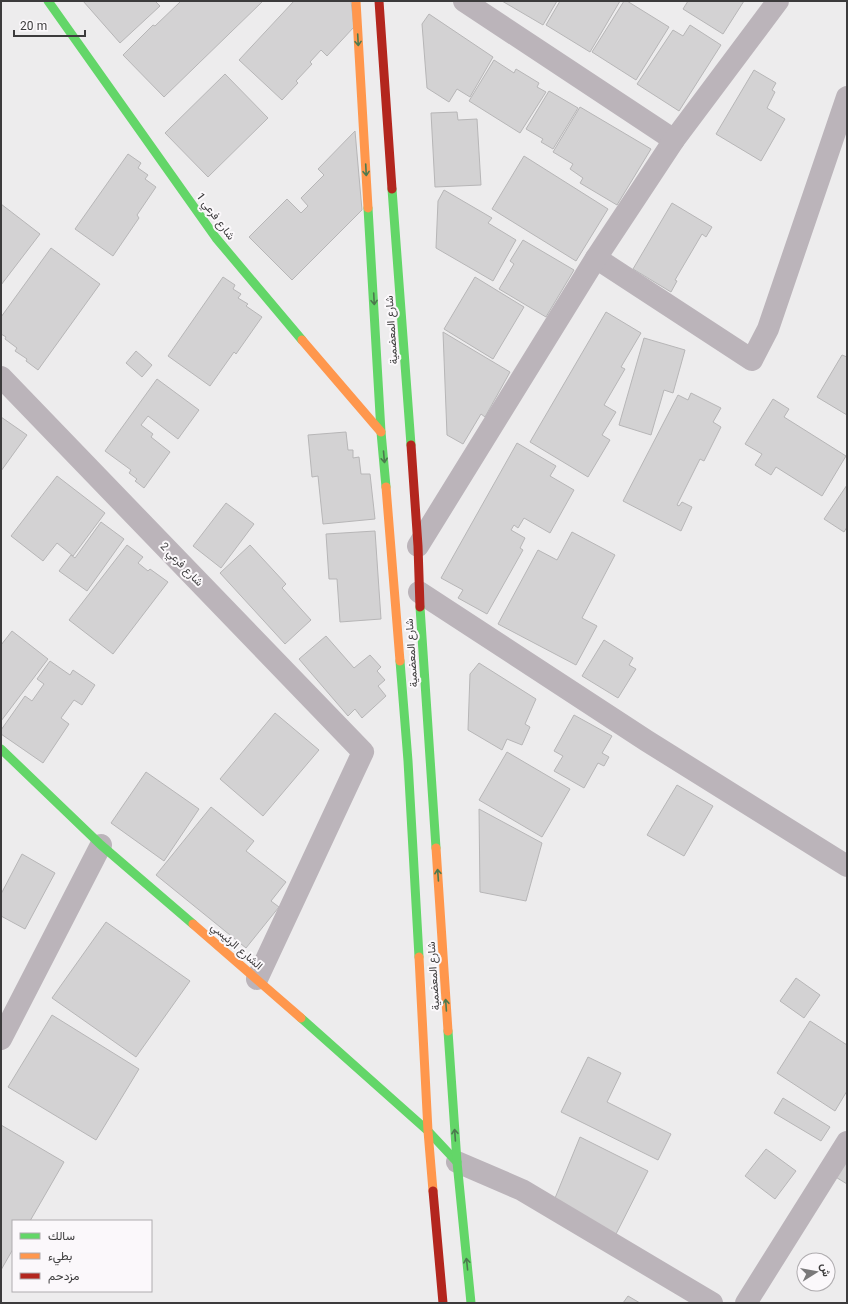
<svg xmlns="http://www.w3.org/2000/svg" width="848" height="1304" viewBox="0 0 848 1304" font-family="Georgia,Vazirmatn,serif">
<rect width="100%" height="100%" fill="#edeced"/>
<!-- building -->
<g fill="#d3d2d3" stroke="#b7b6b7">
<path d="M83 1H155L160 6 120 43Z"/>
<path d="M181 1H263L164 97 123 55 153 25 155 26Z"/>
<path d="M294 1H351L354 27 327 56 321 50 310 62 312 64 296 81 298 83 282 100 239 60Z"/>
<path d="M502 1H557L543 25Z"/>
<path d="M560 1H620L590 52 546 25Z"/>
<path d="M624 1H627L669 27 636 80 592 52Z"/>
<path d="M688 1H744L723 34 683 9Z"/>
<path d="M429 14 493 57 470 97 457 89 449 102 427 88 422 24Z"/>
<path d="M690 25 721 45 679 111 637 84 673 30 683 36Z"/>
<path d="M494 60 514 73 516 69 539 83 537 87 546 92 520 133 469 101Z"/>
<path d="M754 70 776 83 772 90 775 92 767 108 785 119 761 161 716 134Z"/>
<path d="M225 74 268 118 208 177 165 133Z"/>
<path d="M549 91 578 108 553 149 541 142 543 139 526 129Z"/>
<path d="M580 107 651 149 617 205 580 183 583 178 570 169 573 164 553 152Z"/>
<path d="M457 112 458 120 477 119 481 185 435 187 431 113Z"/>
<path d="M355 131 362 210 292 280 249 237 287 199 301 213 308 206 301 198 324 175 318 169Z"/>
<path d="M128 154 141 163 138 168 148 175 145 179 156 187 137 215 139 218 113 256 75 229Z"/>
<path d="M524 156 608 209 576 261 492 209Z"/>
<path d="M444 190 492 218 488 223 516 240 493 281 436 248 438 201Z"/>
<path d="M672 203 712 227 706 237 702 234 675 280 677 281 671 292 633 269Z"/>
<path d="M1 204 40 234 1 285Z"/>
<path d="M523 240 574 270 546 317 499 289 514 264 510 261Z"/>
<path d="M51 248 100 284 38 370 26 361 27 359 15 351 17 348 5 339 6 337 1 334V317Z"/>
<path d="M223 277 235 285 233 289 241 294 238 298 248 304 246 306 262 317 236 354 234 352 210 386 168 356Z"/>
<path d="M475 277 524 307 493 359 444 329Z"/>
<path d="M606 312 641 333 621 367 625 369 604 405 616 412 602 435 610 440 588 477 530 442Z"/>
<path d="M443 332 510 372 485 417 481 414 463 444 447 435Z"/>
<path d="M644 338 685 350 673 393 664 390 651 435 619 425Z"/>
<path d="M136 351 152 365 142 377 126 363Z"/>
<path d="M842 355 847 357V415L817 397Z"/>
<path d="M157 379 199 410 178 439 148 416 141 425 153 434 151 437 170 452 144 488 135 481 137 479 129 473 131 470 105 451Z"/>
<path d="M691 393 721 408 713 422 721 427 704 461 700 459 677 505 679 506 682 502 692 507 681 531 623 501 678 395 688 400Z"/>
<path d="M773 399 789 409 784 417 846 456 822 496 776 467 771 475 755 465 762 454 745 444Z"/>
<path d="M1 417 27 435 1 471Z"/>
<path d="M346 432 348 450H353V458L359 457 361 474H370L375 519 323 524 318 476 312 477 308 435Z"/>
<path d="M517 443 556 466 550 476 574 490 550 533 524 518 518 528 514 525 511 530 525 538 520 548 523 550 487 614 458 598 463 590 441 578Z"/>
<path d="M57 476 105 513 73 556 57 543 43 561 11 536Z"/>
<path d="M847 485V527L844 532 824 519Z"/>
<path d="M226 503 254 524 221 568 193 546Z"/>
<path d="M101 522 124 539 87 591 59 571 71 555 75 558Z"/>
<path d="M375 531 381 619 340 622 337 579H329L326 534Z"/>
<path d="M572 532 615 555 582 618 597 626 576 665 498 624 538 550 557 560Z"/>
<path d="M127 545 143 557 138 563 148 571 150 569 168 582 113 654 69 620Z"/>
<path d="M250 545 286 584 282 588 311 620 285 644 220 573Z"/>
<path d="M12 631 48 659 1 721V645Z"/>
<path d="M326 636 354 668 370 655 381 667 377 671 385 680 378 686 386 696 362 718 355 709 348 716 299 659Z"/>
<path d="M604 640 633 658 629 665 636 669 618 698 582 676Z"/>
<path d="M50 661 70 675 73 670 95 685 82 705 74 700 61 718 69 724 43 763 1 734V730L25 696 32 701 44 684 37 679Z"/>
<path d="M479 663 536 699 525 724 530 727 522 745 507 739 502 750 468 730 470 674Z"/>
<path d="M275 713 319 750 263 816 220 779Z"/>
<path d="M574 715 612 736 602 753 609 757 604 766 598 763 584 788 554 771 563 756 554 751Z"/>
<path d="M507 752 570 789 542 837 479 800Z"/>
<path d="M146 772 199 809 164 861 111 823Z"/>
<path d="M677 785 713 806 684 856 647 835Z"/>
<path d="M211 807 254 841 246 851 286 882 271 901 279 907 246 948 156 875Z"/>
<path d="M479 809 542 843 526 901 480 892Z"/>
<path d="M22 854 55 873 25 929 1 916V894Z"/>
<path d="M106 922 190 981 136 1057 52 998Z"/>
<path d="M796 978 820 995 804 1018 780 1001Z"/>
<path d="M52 1015 139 1069 96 1140 8 1087Z"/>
<path d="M810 1021 847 1045V1091L835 1111 777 1073Z"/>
<path d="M588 1057 621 1073 607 1102 671 1134 658 1160 561 1112Z"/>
<path d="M783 1098 830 1127 821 1141 774 1113Z"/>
<path d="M1 1125 64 1162 30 1221H13V1249L1 1270Z"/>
<path d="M580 1137 648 1171 615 1236 553 1203Z"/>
<path d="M766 1149 796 1171 775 1199 745 1176Z"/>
<path d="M847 1156V1184L834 1176Z"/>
<path d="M628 1296 640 1303H623Z"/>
</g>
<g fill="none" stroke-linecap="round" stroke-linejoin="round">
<!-- street -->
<g stroke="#bbb4ba" stroke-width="22">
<path d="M464 1 674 140"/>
<path d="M596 258 752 360 768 329 847 97"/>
<path d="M1 377 363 752 257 979"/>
<path d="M418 546 596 258 674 140 778 1"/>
<path d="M419 592 647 741 847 866"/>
<path d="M1 1039 101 845"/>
<path d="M457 1162 522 1190 712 1303"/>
<path d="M746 1303 847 1142"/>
</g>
<!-- fast -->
<g stroke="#63d668" stroke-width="9">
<path d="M48 1 216 238 302 340"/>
<path d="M392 189 411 445"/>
<path d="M368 208 381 432 386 487"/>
<path d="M420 607 436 848"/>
<path d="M400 661 408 761 419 957"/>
<path d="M1 749 101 845 193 924"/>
<path d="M301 1018 428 1131 457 1162"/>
<path d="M448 1031 457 1162 471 1303"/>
</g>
<!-- slow -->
<g stroke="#ff974d" stroke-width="9">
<path d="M356 1 368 208"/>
<path d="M302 340 381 432"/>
<path d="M386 487 400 661"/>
<path d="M436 848 448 1031"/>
<path d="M193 924 301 1018"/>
<path d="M419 957 428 1131 433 1191"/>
</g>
<!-- jam -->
<g stroke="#b3261e" stroke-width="9">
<path d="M379 1 392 189"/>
<path d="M411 445 418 546 420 607"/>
<path d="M433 1191 443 1303"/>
</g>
</g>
<!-- one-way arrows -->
<defs><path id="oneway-shaft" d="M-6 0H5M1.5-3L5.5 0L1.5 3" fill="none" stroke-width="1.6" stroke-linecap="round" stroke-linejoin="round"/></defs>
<g stroke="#4c794e">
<use href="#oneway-shaft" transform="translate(358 40) rotate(87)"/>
<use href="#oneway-shaft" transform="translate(366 170) rotate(87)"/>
<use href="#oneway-shaft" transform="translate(374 299) rotate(87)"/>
<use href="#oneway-shaft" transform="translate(384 457) rotate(85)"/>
<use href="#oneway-shaft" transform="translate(438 875) rotate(-94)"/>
<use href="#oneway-shaft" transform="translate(446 1005) rotate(-94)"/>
<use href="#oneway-shaft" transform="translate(455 1135) rotate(-94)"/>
<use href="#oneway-shaft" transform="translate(467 1264) rotate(-96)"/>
</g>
<g text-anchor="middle" stroke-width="4" stroke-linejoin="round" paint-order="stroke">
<!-- street labels -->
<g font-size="11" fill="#3c3b3c" stroke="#fbf8fb">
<text transform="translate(216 216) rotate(53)" y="4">شارع فرعي 1</text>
<text transform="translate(391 330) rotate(-94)" y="4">شارع المعضمية</text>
<text transform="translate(182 564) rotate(46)" y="4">شارع فرعي 2</text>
<text transform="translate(411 653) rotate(-94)" y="4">شارع المعضمية</text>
<text transform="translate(237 946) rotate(41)" y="4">الشارع الرئيسي</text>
<text transform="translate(433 976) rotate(-94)" y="4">شارع المعضمية</text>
</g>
</g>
<!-- border -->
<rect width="848" height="1304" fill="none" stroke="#3c3b3c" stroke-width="4"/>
<!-- legend -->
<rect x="12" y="1220" width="140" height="72" fill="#fbf8fb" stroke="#afacaf"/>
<rect x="20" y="1233" width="20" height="6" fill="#63d668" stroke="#afacaf"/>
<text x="48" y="1240" font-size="12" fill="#3c3b3c">سالك</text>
<rect x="20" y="1253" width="20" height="6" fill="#ff974d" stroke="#afacaf"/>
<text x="48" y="1260" font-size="12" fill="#3c3b3c">بطيء</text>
<rect x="20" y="1273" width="20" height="6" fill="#b3261e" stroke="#afacaf"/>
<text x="48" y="1280" font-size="12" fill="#3c3b3c">مزدحم</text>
<!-- north arrow -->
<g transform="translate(816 1272) rotate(79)"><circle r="19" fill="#fbf8fb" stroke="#afacaf"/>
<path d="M0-3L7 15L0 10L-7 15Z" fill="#7a797a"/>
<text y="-6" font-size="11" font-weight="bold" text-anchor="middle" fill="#3c3b3c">ش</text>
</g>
<!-- scale -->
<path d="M14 30v6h71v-6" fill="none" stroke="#3c3b3c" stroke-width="2"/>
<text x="20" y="30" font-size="12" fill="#3c3b3c" stroke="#fbf8fb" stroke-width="3" paint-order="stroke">20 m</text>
</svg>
